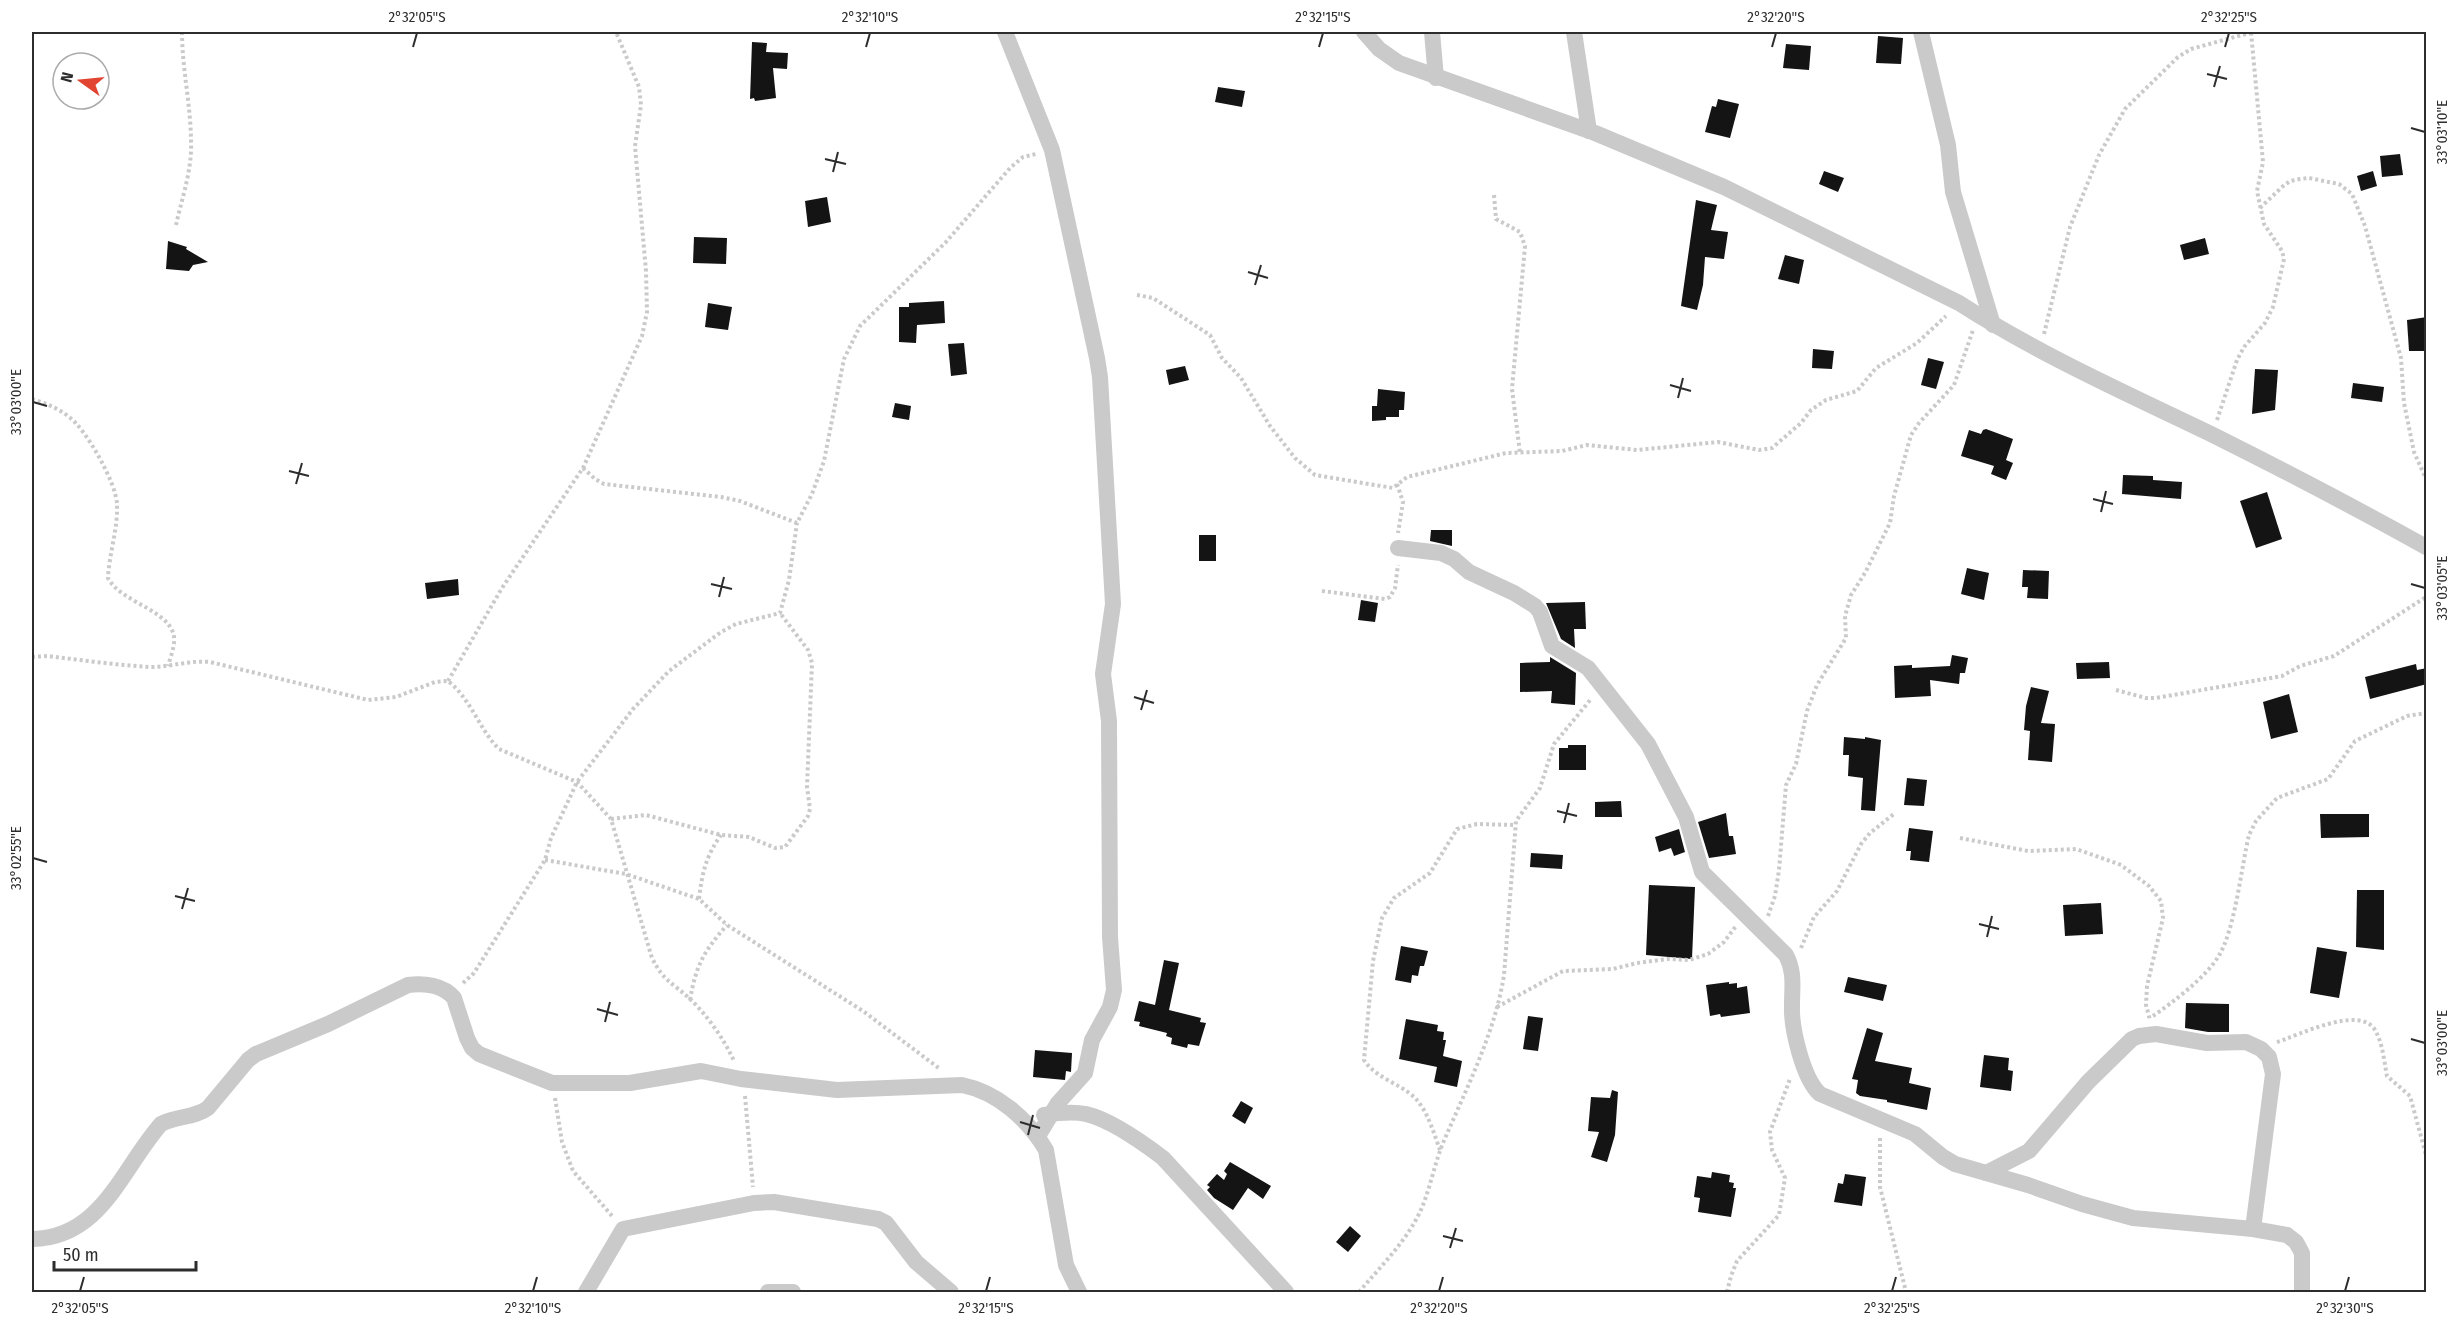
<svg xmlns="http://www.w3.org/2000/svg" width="2458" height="1324" viewBox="0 0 2458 1324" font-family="'Fira Sans Condensed',sans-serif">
<rect width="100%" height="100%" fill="#fff"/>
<!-- building -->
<g fill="#141414">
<path d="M1878 36 1903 38 1901 64 1876 63Z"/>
<path d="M752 42 767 43 766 52 788 53 787 69 773 68 776 98 755 101 754 98 750 99Z"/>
<path d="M1786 44 1811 46 1809 70 1783 68Z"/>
<path d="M1218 87 1245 91 1242 107 1215 102Z"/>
<path d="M1718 99 1739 104 1730 138 1705 132 1712 106 1716 107Z"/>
<path d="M2400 154 2403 175 2382 177 2380 156Z"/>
<path d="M1824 171 1844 178 1838 192 1819 184Z"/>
<path d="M2373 171 2377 186 2361 191 2357 176Z"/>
<path d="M827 197 831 222 808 227 805 201Z"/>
<path d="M1696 200 1717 205 1711 230 1728 232 1724 259 1705 257 1703 285 1697 310 1681 306Z"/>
<path d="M694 237 727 238 726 264 693 263Z"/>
<path d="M2205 238 2209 254 2184 260 2180 245Z"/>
<path d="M168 241 187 247 186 249 208 262 193 265 189 271 166 269Z"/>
<path d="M1785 255 1804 260 1799 284 1778 279Z"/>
<path d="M944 301 945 323 917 325 916 343 899 342V307H909V303Z"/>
<path d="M708 303 732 307 728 330 705 327Z"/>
<path d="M2427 317V351H2409L2407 320Z"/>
<path d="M964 343 967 374 951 376 948 344Z"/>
<path d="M1813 349 1834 351 1832 369 1812 368Z"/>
<path d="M1928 358 1944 362 1936 389 1921 385Z"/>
<path d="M1185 366 1189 380 1169 385 1166 370Z"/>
<path d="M2255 369 2278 370 2275 410 2252 414Z"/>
<path d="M2353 383 2384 387 2382 402 2351 398Z"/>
<path d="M1378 389 1405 392 1404 410H1399V417H1386V420L1372 421V406H1377Z"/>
<path d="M895 403 911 406 909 420 892 417Z"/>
<path d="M1986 429 2013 439 2006 460 2013 463 2006 480 1991 474 1994 466 1961 456 1969 430 1981 434 1983 430Z"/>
<path d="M2123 475 2153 476V480L2182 482 2181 499 2122 494Z"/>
<path d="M2267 492 2282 539 2256 548 2240 501Z"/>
<path d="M1431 530H1452V546L1430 541Z"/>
<rect x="1199" y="535" width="17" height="26"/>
<path d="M1967 568 1989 573 1984 600 1961 594Z"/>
<path d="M2023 570 2049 571 2048 599 2027 598 2028 587H2022Z"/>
<path d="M458 579 459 595 427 599 425 583Z"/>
<path d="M1361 600 1378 603 1375 622 1358 620Z"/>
<path d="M1585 602 1586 629H1574L1575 648 1561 639 1546 603Z"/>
<path d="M1952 655 1968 658 1965 673H1960L1959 684 1930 680 1931 696 1895 698 1894 666 1912 665V668L1950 666Z"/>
<path d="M1550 657 1576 673 1575 705 1551 703 1552 691 1520 692V663L1550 662Z"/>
<path d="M2109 662 2110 678 2077 679 2076 663Z"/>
<path d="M2416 664 2417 670 2427 668V684L2370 699 2365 677Z"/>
<path d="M2031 687 2049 691 2041 723 2055 724 2052 762 2028 760 2030 731 2024 730 2026 706Z"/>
<path d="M2289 694 2298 732 2271 739 2263 702Z"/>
<path d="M1844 737 1865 739V737L1881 740 1875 811 1861 810 1863 778 1848 776 1849 755H1843Z"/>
<path d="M1568 745H1586V770H1559V748H1568Z"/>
<path d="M1907 778 1927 780 1924 806 1904 805Z"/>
<path d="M1621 801 1622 817H1595V802Z"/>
<path d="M1726 813 1729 836H1733L1736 854 1709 858 1698 822Z"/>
<path d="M2320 814H2369V837L2321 838Z"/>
<path d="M1909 828 1933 831 1929 862 1910 860 1911 851H1906Z"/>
<path d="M1679 829 1685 852 1674 856 1671 848 1659 852 1655 837Z"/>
<path d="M1531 853 1563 855 1562 869 1530 867Z"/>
<path d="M1649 885 1695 887 1692 959 1646 955Z"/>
<path d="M2357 890H2384V950L2356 947Z"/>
<path d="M2101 903 2103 934 2065 936 2063 905Z"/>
<path d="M1401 946 1428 951 1424 966H1420L1418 976 1412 975 1411 983 1395 980Z"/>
<path d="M2317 947 2347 952 2339 998 2310 993Z"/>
<path d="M1164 960 1179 963 1169 1010 1201 1018 1200 1022 1206 1023 1199 1046 1188 1044 1187 1048 1171 1044 1172 1038 1166 1036 1167 1033 1139 1026 1140 1022 1134 1021 1139 1001 1155 1005Z"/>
<path d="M1848 977 1887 985 1883 1001 1844 992Z"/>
<path d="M1729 982V984L1737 983V988L1747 986 1750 1013 1721 1017 1720 1014 1710 1016 1706 985Z"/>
<path d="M2186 1003 2229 1004V1032H2208L2185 1028Z"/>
<path d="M1528 1016 1543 1018 1538 1051 1523 1049Z"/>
<path d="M1406 1019 1438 1025 1437 1031 1444 1032 1443 1040H1446L1443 1056 1462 1061 1457 1087 1434 1082 1437 1067 1399 1059Z"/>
<path d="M1867 1028 1883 1033 1875 1061 1912 1068 1909 1083 1931 1088 1927 1110 1887 1102V1100L1860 1096 1856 1093 1858 1080 1852 1079Z"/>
<path d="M1035 1050 1072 1053 1071 1072 1066 1071 1065 1080 1033 1077Z"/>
<path d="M1984 1055 2009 1058 2008 1070 2013 1071 2011 1091 1980 1087Z"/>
<path d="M1612 1090 1618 1092 1615 1135 1607 1162 1591 1157 1599 1132 1588 1131 1591 1097 1610 1098Z"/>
<path d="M1241 1101 1253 1108 1245 1124 1232 1116Z"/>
<path d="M1230 1162 1271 1186 1263 1199 1248 1188 1233 1210 1214 1198 1207 1190 1210 1187 1207 1185 1217 1174 1224 1180 1227 1174 1224 1171Z"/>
<path d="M1712 1172 1730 1175 1729 1182 1734 1183 1733 1188H1736L1731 1217 1698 1212 1700 1198 1694 1197 1697 1176 1711 1178Z"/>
<path d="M1845 1174 1866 1177 1862 1206 1834 1202 1838 1183 1843 1184Z"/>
<path d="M1350 1226 1361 1236 1348 1252 1336 1242Z"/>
</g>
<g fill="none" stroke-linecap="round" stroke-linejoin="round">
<!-- path -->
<g stroke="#cacaca" stroke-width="4" stroke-dasharray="3 3" stroke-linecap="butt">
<path d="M1494 195 1496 219 1520 232 1525 246 1512 389 1520 453"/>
<path d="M2260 208 2282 187 2290 181 2300 179 2309 178 2339 184 2352 194 2365 226 2401 358 2404 403 2414 452 2426 479"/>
<path d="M176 225C182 198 192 170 191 143 191 105 182 69 182 32"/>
<path d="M1137 295 1153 298 1210 335 1222 358 1241 378 1270 426 1295 458 1315 475 1393 488 1407 477 1506 453 1562 451 1587 445 1637 450 1718 442 1759 450 1772 448 1801 423 1811 410 1826 400 1857 391 1876 368 1917 343 1946 316"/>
<path d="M2044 334 2070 227 2099 155 2125 109 2178 57 2191 49 2253 32"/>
<path d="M32 399C45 403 58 408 69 417 86 429 117 484 117 505 118 529 109 554 108 578 121 604 178 611 174 643 173 651 170 659 168 666"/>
<path d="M2217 420 2237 360 2244 347 2265 323 2273 307 2284 259 2282 251 2264 224 2257 191 2263 162 2251 32"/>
<path d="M583 468 595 479 604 484 721 497 740 501 797 523 812 494 824 461 844 359 860 326 946 242 1010 168 1023 157 1036 154"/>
<path d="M1397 484 1403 502 1398 533"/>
<path d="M1322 591 1385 599 1390 597 1395 588 1398 565"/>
<path d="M32 657 47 656C81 660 116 665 150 667 171 667 190 660 210 662L368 700 396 697 435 682 448 681C471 699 479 729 499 749L577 782 611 819 652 958C664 982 672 982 690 999 707 1015 724 1039 734 1061"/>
<path d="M448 681 502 588 583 468 642 336 647 312 646 271 635 146 641 105 639 87 616 32"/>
<path d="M2116 690 2146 698H2156L2282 676 2300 666 2334 656 2426 597"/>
<path d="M611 819 646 815 721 835 749 837 775 848 785 847 808 816 810 809 807 787 812 663 808 650 780 613"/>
<path d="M1960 838 2028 851 2076 849 2121 865 2149 886 2161 901 2163 918 2147 986 2146 1005 2150 1020"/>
<path d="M545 860 626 874 699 899 727 925 863 1011 940 1069"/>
<path d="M699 899C702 873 706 856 721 835"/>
<path d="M1768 916 1775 896 1779 870 1786 785 1796 764 1807 711 1817 685 1846 638 1845 616 1851 595 1865 573 1890 523 1894 496 1911 435 1919 423 1954 385 1973 330"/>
<path d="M1801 948 1814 917 1837 891 1861 844 1870 833 1895 813"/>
<path d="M463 983 474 973 545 860 551 838 577 782 633 709 669 671 721 632 736 624 780 613 789 580 797 523"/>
<path d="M690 1000C696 965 704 951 727 925"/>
<path d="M1497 1007 1563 971 1613 969 1637 963 1668 959 1689 960 1708 954 1724 942 1736 926"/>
<path d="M2153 1016C2172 1003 2206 977 2218 957 2235 931 2241 868 2249 835L2256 821 2277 798 2328 779 2355 741 2407 716 2426 713"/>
<path d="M2277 1042C2297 1036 2360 1004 2375 1030 2383 1044 2384 1061 2387 1076L2410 1096 2426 1155"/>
<path d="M745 1096 753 1187"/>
<path d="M555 1098 562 1142 573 1171 613 1217"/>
<path d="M1880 1138V1187L1906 1292"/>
<path d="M1440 1150C1434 1134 1428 1112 1416 1099 1402 1084 1375 1078 1364 1060L1373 961 1382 918 1394 898 1430 873 1457 829 1477 824 1515 825"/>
<path d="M1359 1292C1380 1267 1405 1243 1420 1212 1430 1190 1434 1165 1443 1143 1466 1089 1495 1033 1504 975L1516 821 1540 788 1554 744 1591 699"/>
<path d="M1727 1292 1731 1276 1737 1261 1779 1215 1785 1178 1772 1150 1770 1132 1790 1079"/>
</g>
<!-- street -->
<g stroke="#cacaca" stroke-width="16">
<path d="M1005 32 1052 150 1097 358 1100 377 1113 604 1103 674 1109 721 1110 937 1114 990 1110 1007 1092 1040 1085 1073 1058 1103 1038 1136"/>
<path d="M1364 32 1379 49 1399 63 1595 133 1724 187 1959 303C2040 355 2128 394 2213 435 2285 471 2356 508 2426 547"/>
<path d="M1432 32 1436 78"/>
<path d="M1574 32 1589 131"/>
<path d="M1921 32 1948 145 1953 192 1993 325"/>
<path d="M1398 548 1441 553 1454 559 1469 572 1514 593 1535 606 1540 612 1552 646 1588 668 1648 744 1686 817 1702 872 1786 955C1795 972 1792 987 1792 1005 1791 1028 1803 1079 1820 1094L1915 1134 1943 1157 1955 1164 2028 1185 2082 1204 2133 1218 2253 1229 2287 1235 2296 1242 2302 1253V1292"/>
<path d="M1044 1115C1057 1113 1072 1111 1086 1114 1111 1120 1142 1142 1163 1158L1286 1292"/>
<path d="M1986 1173 2029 1151 2088 1082 2132 1039 2139 1036 2156 1034 2207 1043 2246 1042 2261 1049 2269 1057 2273 1074 2253 1229"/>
<path d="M32 1239C102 1238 122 1168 161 1124 175 1116 195 1118 208 1108L248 1060 256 1054 328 1024 408 985C424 983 443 985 454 998L467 1038 472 1048 479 1054 552 1083H630L701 1071 741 1079 837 1090 962 1085C997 1092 1028 1119 1046 1150L1066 1265 1079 1292"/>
<path d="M586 1292 623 1229 754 1203 774 1202 878 1219 886 1223 916 1262 951 1292"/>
<path d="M768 1292H793"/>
</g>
</g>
<!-- ticks -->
<path fill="none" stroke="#2d2d2d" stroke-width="2" d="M413 47 417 33M866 47 870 33M1319 47 1323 33M1772 47 1776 33M2225 47 2229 33M2207 74 2227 79M2214 87 2220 66M2411 128 2425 132M825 159 846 164M833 172 838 152M1248 272 1268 278M1255 285 1261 265M1670 385 1691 391M1678 398 1683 378M33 402 47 406M289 471 309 476M296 484 302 463M2093 499 2113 504M2101 512 2106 491M711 584 732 589M2411 584 2425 588M719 597 724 577M1134 697 1154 703M1141 710 1147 690M1557 811 1577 816M1564 823 1569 803M33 858 47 862M175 896 195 901M182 909 188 888M1979 924 1999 929M1987 937 1992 916M597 1009 618 1015M605 1022 610 1002M2411 1039 2425 1043M1020 1122 1040 1128M1028 1135 1033 1115M1443 1236 1463 1241M1450 1248 1456 1228M80 1291 84 1277M533 1291 537 1277M986 1291 990 1277M1439 1291 1443 1277M1892 1291 1896 1277M2345 1291 2349 1277"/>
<!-- border -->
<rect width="2458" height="1324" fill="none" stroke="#ffffff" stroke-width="66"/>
<!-- north arrow -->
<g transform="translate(81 81) rotate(285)"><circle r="28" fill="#ffffff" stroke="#ababab" stroke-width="1.5"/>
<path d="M0-4.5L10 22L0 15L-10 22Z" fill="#e14532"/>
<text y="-9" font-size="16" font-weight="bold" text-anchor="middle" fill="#2d2d2d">N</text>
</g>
<!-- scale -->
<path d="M54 1261v9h142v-9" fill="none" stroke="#2d2d2d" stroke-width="3"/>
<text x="63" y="1261" font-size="18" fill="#2d2d2d" stroke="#ffffff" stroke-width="4.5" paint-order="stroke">50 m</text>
<rect x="33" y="33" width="2392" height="1258" fill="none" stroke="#2d2d2d" stroke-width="2"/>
<g font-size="15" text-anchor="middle" fill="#2d2d2d">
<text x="417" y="22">2°32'05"S</text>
<text x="870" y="22">2°32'10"S</text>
<text x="1323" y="22">2°32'15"S</text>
<text x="1776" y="22">2°32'20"S</text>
<text x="2229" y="22">2°32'25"S</text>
<text transform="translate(2442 132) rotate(-90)" y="5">33°03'10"E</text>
<text transform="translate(16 402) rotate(-90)" y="5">33°03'00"E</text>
<text transform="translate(2442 588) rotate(-90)" y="5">33°03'05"E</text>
<text transform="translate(16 858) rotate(-90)" y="5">33°02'55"E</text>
<text transform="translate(2442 1043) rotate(-90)" y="5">33°03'00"E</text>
<text x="80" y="1313">2°32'05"S</text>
<text x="533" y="1313">2°32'10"S</text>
<text x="986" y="1313">2°32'15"S</text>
<text x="1439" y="1313">2°32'20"S</text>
<text x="1892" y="1313">2°32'25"S</text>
<text x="2345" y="1313">2°32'30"S</text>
</g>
</svg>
